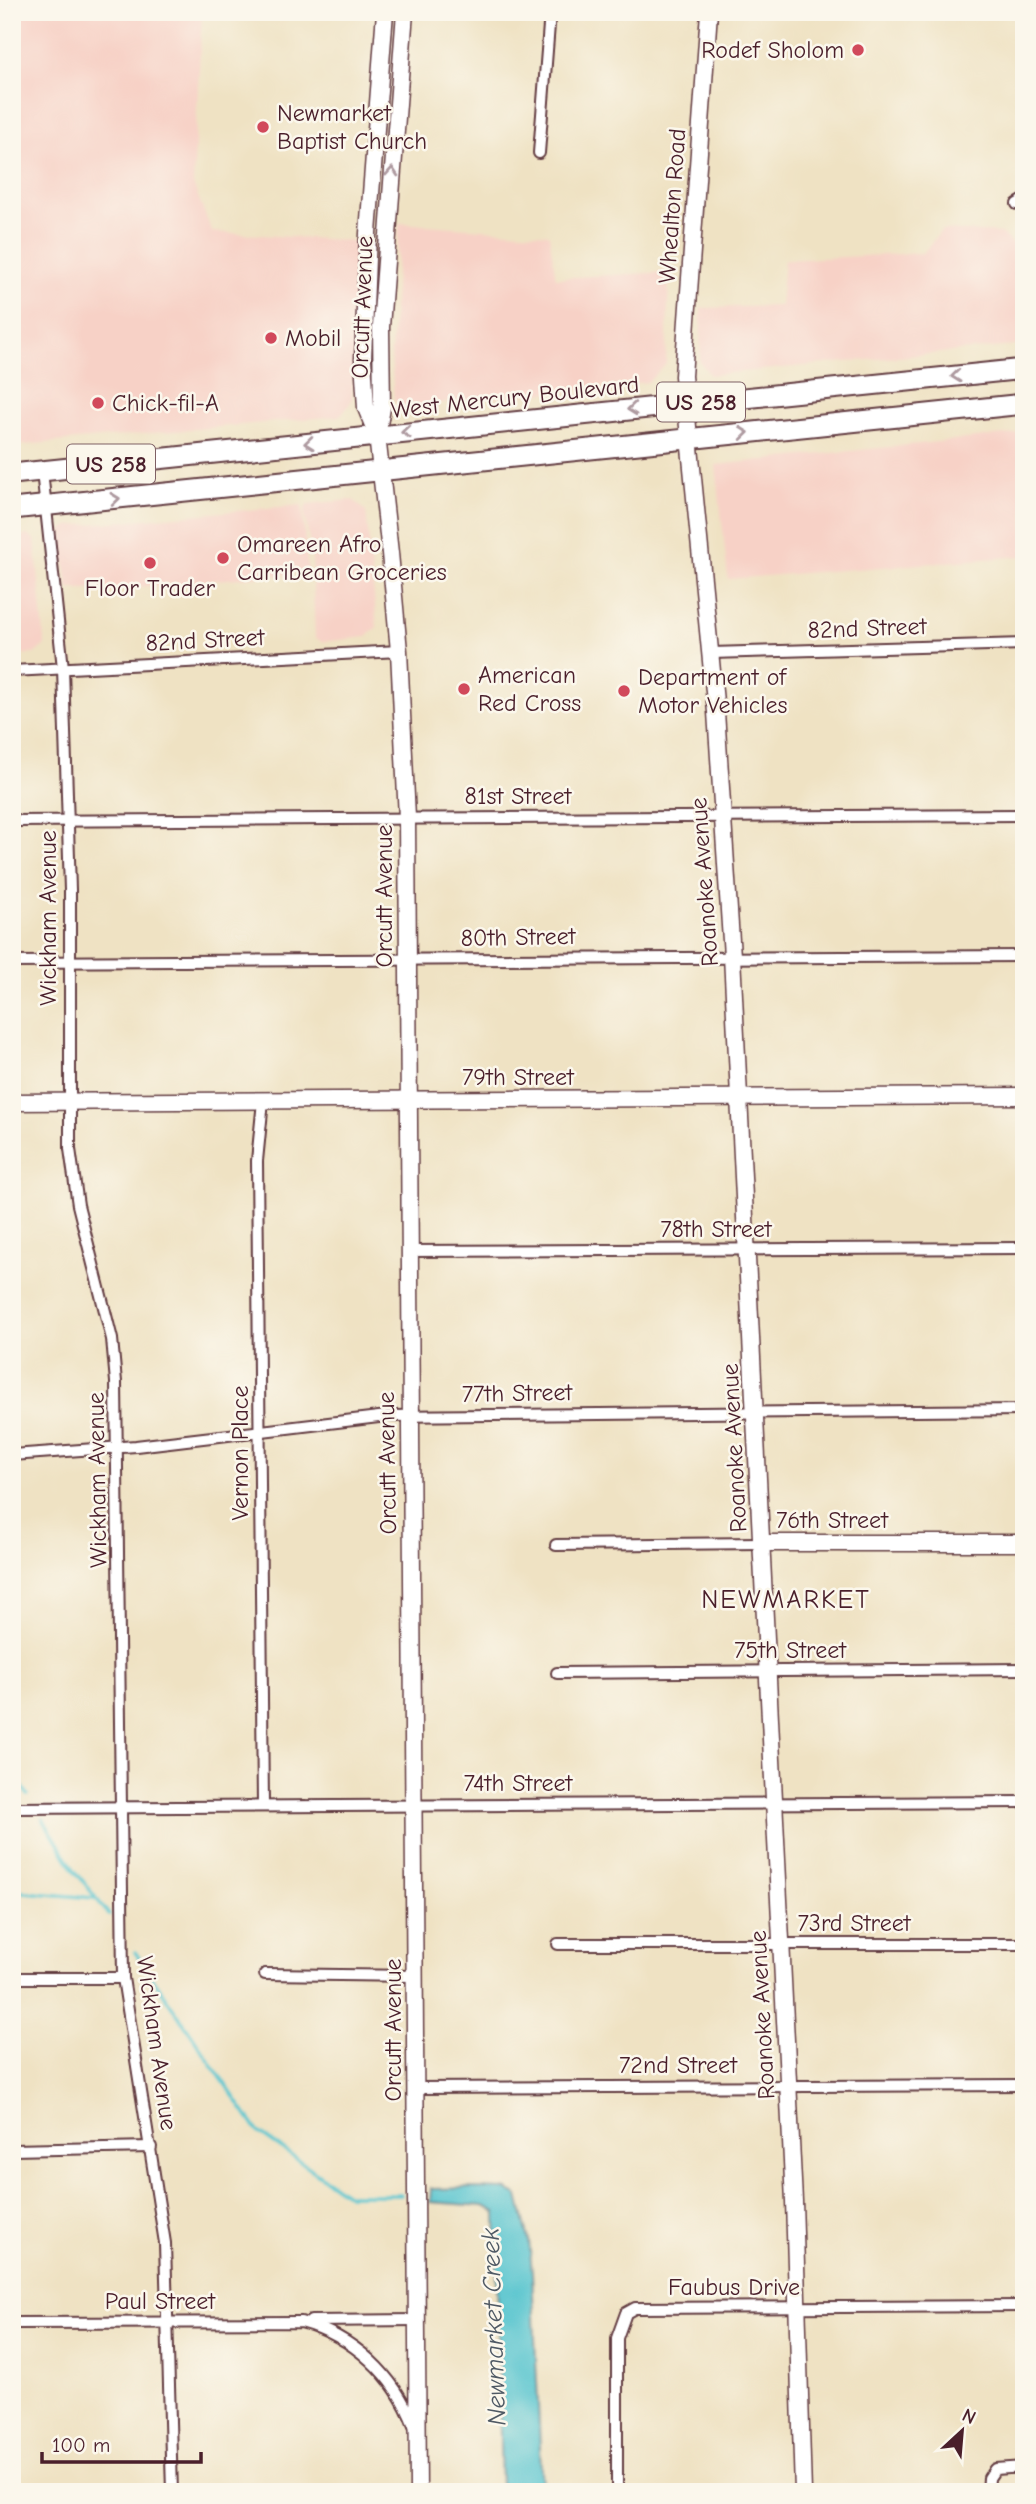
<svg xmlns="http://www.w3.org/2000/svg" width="1036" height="2504" viewBox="0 0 1036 2504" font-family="'Comic Neue',sans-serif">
<rect width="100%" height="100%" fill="#fbf7ec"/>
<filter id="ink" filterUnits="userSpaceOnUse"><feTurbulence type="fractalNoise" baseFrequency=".0143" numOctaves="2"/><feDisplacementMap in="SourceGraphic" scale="14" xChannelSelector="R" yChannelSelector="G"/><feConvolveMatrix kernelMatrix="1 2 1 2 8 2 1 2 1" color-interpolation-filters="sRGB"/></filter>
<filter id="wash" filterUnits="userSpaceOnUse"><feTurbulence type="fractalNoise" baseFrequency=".00686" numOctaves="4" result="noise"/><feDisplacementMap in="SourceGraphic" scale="28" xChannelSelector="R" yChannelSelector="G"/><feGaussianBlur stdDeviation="1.57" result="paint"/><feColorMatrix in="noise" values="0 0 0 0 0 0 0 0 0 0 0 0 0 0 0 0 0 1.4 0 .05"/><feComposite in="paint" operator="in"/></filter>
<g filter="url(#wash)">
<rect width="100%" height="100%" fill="#efe2c3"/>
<!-- built -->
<g fill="#f7d1c6">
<path d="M12 12H202L193 184 212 232 357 241 352 398 348 407 339 416 12 446Z"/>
<path d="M399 223 549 234 556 278 669 272 666 364 648 382 402 407 394 400 391 353Z"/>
<path d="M942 230 1001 233 1024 256V345L710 375 700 362 701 308 780 306 784 260 923 253Z"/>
<path d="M1024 433V556L728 579 716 465Z"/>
<path d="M353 500 366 511 377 627 366 637 322 642 315 637 312 557 304 511 308 504Z"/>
<path d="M302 505 308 572 114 589H68L61 531 68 526Z"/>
<path d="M27 535 35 539 45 645 34 654 12 655V537Z"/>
</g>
<!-- water -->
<path fill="#58c5cf" stroke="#51727d" stroke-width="2" d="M478 2188 505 2189 518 2196 529 2241 532 2272 542 2492H501L496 2212 484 2206 430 2202 431 2189Z"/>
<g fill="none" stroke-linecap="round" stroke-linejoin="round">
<!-- stream -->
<g stroke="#58c5cf" stroke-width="3.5">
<path d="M12 1772 28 1795"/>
<path d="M43 1819 73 1868 109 1915"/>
<path d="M12 1891 94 1898"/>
<path d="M135 1952 258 2132 348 2195H401"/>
</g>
</g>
</g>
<g filter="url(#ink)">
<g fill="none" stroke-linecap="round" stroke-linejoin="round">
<defs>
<g id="street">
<path d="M539 153 550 12"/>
<path d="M1017 204 1024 200"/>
<path d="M42 471 63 668 70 890V1149L78 1205 112 1339 116 1382 123 1978 165 2243 172 2492"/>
<path d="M711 653 1024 644"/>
<path d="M12 671 399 651"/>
<path d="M12 821 1024 815"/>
<path d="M12 962 1024 956"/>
<path d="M263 1101 257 1161 263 1806"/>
<path d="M408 1251 1024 1248"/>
<path d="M12 1455 136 1446 387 1416 1024 1410"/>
<path d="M556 1545 762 1543"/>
<path d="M557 1673 1024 1669"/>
<path d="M12 1808 1024 1802"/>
<path d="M558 1944H1024"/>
<path d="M265 1974 415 1976"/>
<path d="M12 1978H123"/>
<path d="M416 2088 1024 2085"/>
<path d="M12 2150 151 2147"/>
<path d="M311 2321 417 2320"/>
<path d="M12 2323 301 2322C353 2336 395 2375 414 2426"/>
<path d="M617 2492V2338L626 2313 635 2308 1024 2306"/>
<path d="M988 2492 989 2478 995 2469 1024 2467"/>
</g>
<g id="secondary">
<path d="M385 12 368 233 363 359 366 408 377 435 390 553 399 651 407 818 418 2492"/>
<path d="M709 12 683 376 716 712 732 956 794 2201 803 2492"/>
<path d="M377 435 382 408 381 327 405 12"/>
<path d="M12 1102 1024 1096"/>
<path d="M762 1543H1024"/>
</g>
<g id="highway">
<path d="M12 474 1024 369"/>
<path d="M12 509 1024 404"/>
</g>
</defs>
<!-- street casing -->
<use href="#street" stroke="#633c42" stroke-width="14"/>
<!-- secondary casing -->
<use href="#secondary" stroke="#633c42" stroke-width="19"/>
<!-- highway casing -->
<use href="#highway" stroke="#633c42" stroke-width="23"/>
<!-- street -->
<use href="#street" stroke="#fff" stroke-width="10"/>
<!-- secondary -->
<use href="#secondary" stroke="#fff" stroke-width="16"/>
<!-- highway -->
<use href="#highway" stroke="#fff" stroke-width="19"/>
</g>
<!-- one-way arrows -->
<defs><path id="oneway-chevron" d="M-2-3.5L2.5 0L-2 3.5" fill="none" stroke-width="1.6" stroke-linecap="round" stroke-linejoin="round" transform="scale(1.75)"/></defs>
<g stroke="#ae9aa0">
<use href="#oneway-chevron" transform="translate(392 172) rotate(-86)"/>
<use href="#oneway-chevron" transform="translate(956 376) rotate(174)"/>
<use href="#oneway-chevron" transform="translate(632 409) rotate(174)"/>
<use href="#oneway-chevron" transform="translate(406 432) rotate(174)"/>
<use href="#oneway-chevron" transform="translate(744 433) rotate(-6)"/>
<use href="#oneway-chevron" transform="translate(309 443) rotate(174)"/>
<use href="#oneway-chevron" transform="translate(115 499) rotate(-6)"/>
</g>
</g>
<!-- markers -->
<g fill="#d1495b" stroke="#fbf7ec" stroke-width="2.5">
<circle cx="858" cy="50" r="7"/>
<circle cx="263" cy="127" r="7"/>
<circle cx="271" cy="338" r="7"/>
<circle cx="98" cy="403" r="7"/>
<circle cx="223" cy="558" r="7"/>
<circle cx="150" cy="563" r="7"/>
<circle cx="464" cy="689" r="7"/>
<circle cx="624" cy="691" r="7"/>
</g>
<g text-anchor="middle" stroke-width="5" stroke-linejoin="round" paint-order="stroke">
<!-- shield labels -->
<g fill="#fbf7ec" stroke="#7f6065" stroke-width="2">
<rect x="657" y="382.5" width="88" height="39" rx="5"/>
<rect x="67" y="444.5" width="88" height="39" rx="5"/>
</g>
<g font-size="23" font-weight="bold" fill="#4a1f2b">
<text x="701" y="410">US 258</text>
<text x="111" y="472">US 258</text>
</g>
<!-- poi labels -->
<g font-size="24" fill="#4a1f2b" stroke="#fbf7ec" text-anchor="start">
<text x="844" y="58" text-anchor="end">Rodef Sholom</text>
<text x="277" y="121">Newmarket<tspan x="277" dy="28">Baptist Church</tspan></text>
<text x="285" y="346">Mobil</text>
<text x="112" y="411">Chick-fil-A</text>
<text x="237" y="552">Omareen Afro<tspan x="237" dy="28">Carribean Groceries</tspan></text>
<text x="150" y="596" text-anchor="middle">Floor Trader</text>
<text x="478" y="683">American<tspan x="478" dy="28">Red Cross</tspan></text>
<text x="638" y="685">Department of<tspan x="638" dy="28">Motor Vehicles</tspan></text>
</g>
<!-- street labels -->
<g font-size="24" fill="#4a1f2b" stroke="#fbf7ec">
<text transform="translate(672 206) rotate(-86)" y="8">Whealton Road</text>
<text transform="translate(362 307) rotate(-88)" y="8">Orcutt Avenue</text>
<text transform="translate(515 397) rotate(-6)" y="8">West Mercury Boulevard</text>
<text transform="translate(867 628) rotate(-2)" y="8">82nd Street</text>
<text transform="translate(205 640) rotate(-3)" y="8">82nd Street</text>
<text x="518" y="804">81st Street</text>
<text transform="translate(704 882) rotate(-94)" y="8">Roanoke Avenue</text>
<text transform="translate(384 896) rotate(-90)" y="8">Orcutt Avenue</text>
<text transform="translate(48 918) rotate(-90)" y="8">Wickham Avenue</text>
<text transform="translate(518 937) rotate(-1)" y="8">80th Street</text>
<text x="518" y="1085">79th Street</text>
<text x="716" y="1237">78th Street</text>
<text transform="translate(517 1393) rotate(-1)" y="8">77th Street</text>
<text transform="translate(734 1448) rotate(-93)" y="8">Roanoke Avenue</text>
<text transform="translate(240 1453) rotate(-90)" y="8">Vernon Place</text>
<text transform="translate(387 1463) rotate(-91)" y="8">Orcutt Avenue</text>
<text transform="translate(97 1480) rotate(-91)" y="8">Wickham Avenue</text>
<text x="832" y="1528">76th Street</text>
<text x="790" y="1658">75th Street</text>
<text x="518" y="1791">74th Street</text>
<text x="854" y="1931">73rd Street</text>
<text transform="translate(762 2015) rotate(-93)" y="8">Roanoke Avenue</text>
<text transform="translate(393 2030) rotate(-90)" y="8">Orcutt Avenue</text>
<text transform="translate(157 2043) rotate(82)" y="8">Wickham Avenue</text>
<text x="678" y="2073">72nd Street</text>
<text x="734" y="2295">Faubus Drive</text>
<text x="160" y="2309">Paul Street</text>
</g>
<!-- neighbourhood labels -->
<g font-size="26" letter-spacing="2" fill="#4a1f2b" stroke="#fbf7ec">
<text x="786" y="1608">NEWMARKET</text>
</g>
<!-- water labels -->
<g font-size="26" font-style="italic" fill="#4f5964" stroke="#fbf7ec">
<text transform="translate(493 2327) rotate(-92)" y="9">Newmarket Creek</text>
</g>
</g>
<!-- margin -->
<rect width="1036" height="2504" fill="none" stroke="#fbf7ec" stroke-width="42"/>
<!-- north arrow -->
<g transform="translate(962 2431) rotate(26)" stroke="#fbf7ec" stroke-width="5" paint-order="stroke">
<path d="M0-5L12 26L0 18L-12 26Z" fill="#4a1f2b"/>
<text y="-10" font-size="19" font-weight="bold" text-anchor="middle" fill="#4a1f2b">N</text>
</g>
<!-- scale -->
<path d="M42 2452v10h159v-10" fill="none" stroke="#4a1f2b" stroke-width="3.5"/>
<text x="52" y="2452" font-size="21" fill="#4a1f2b" stroke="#fbf7ec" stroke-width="5" paint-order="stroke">100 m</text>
</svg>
